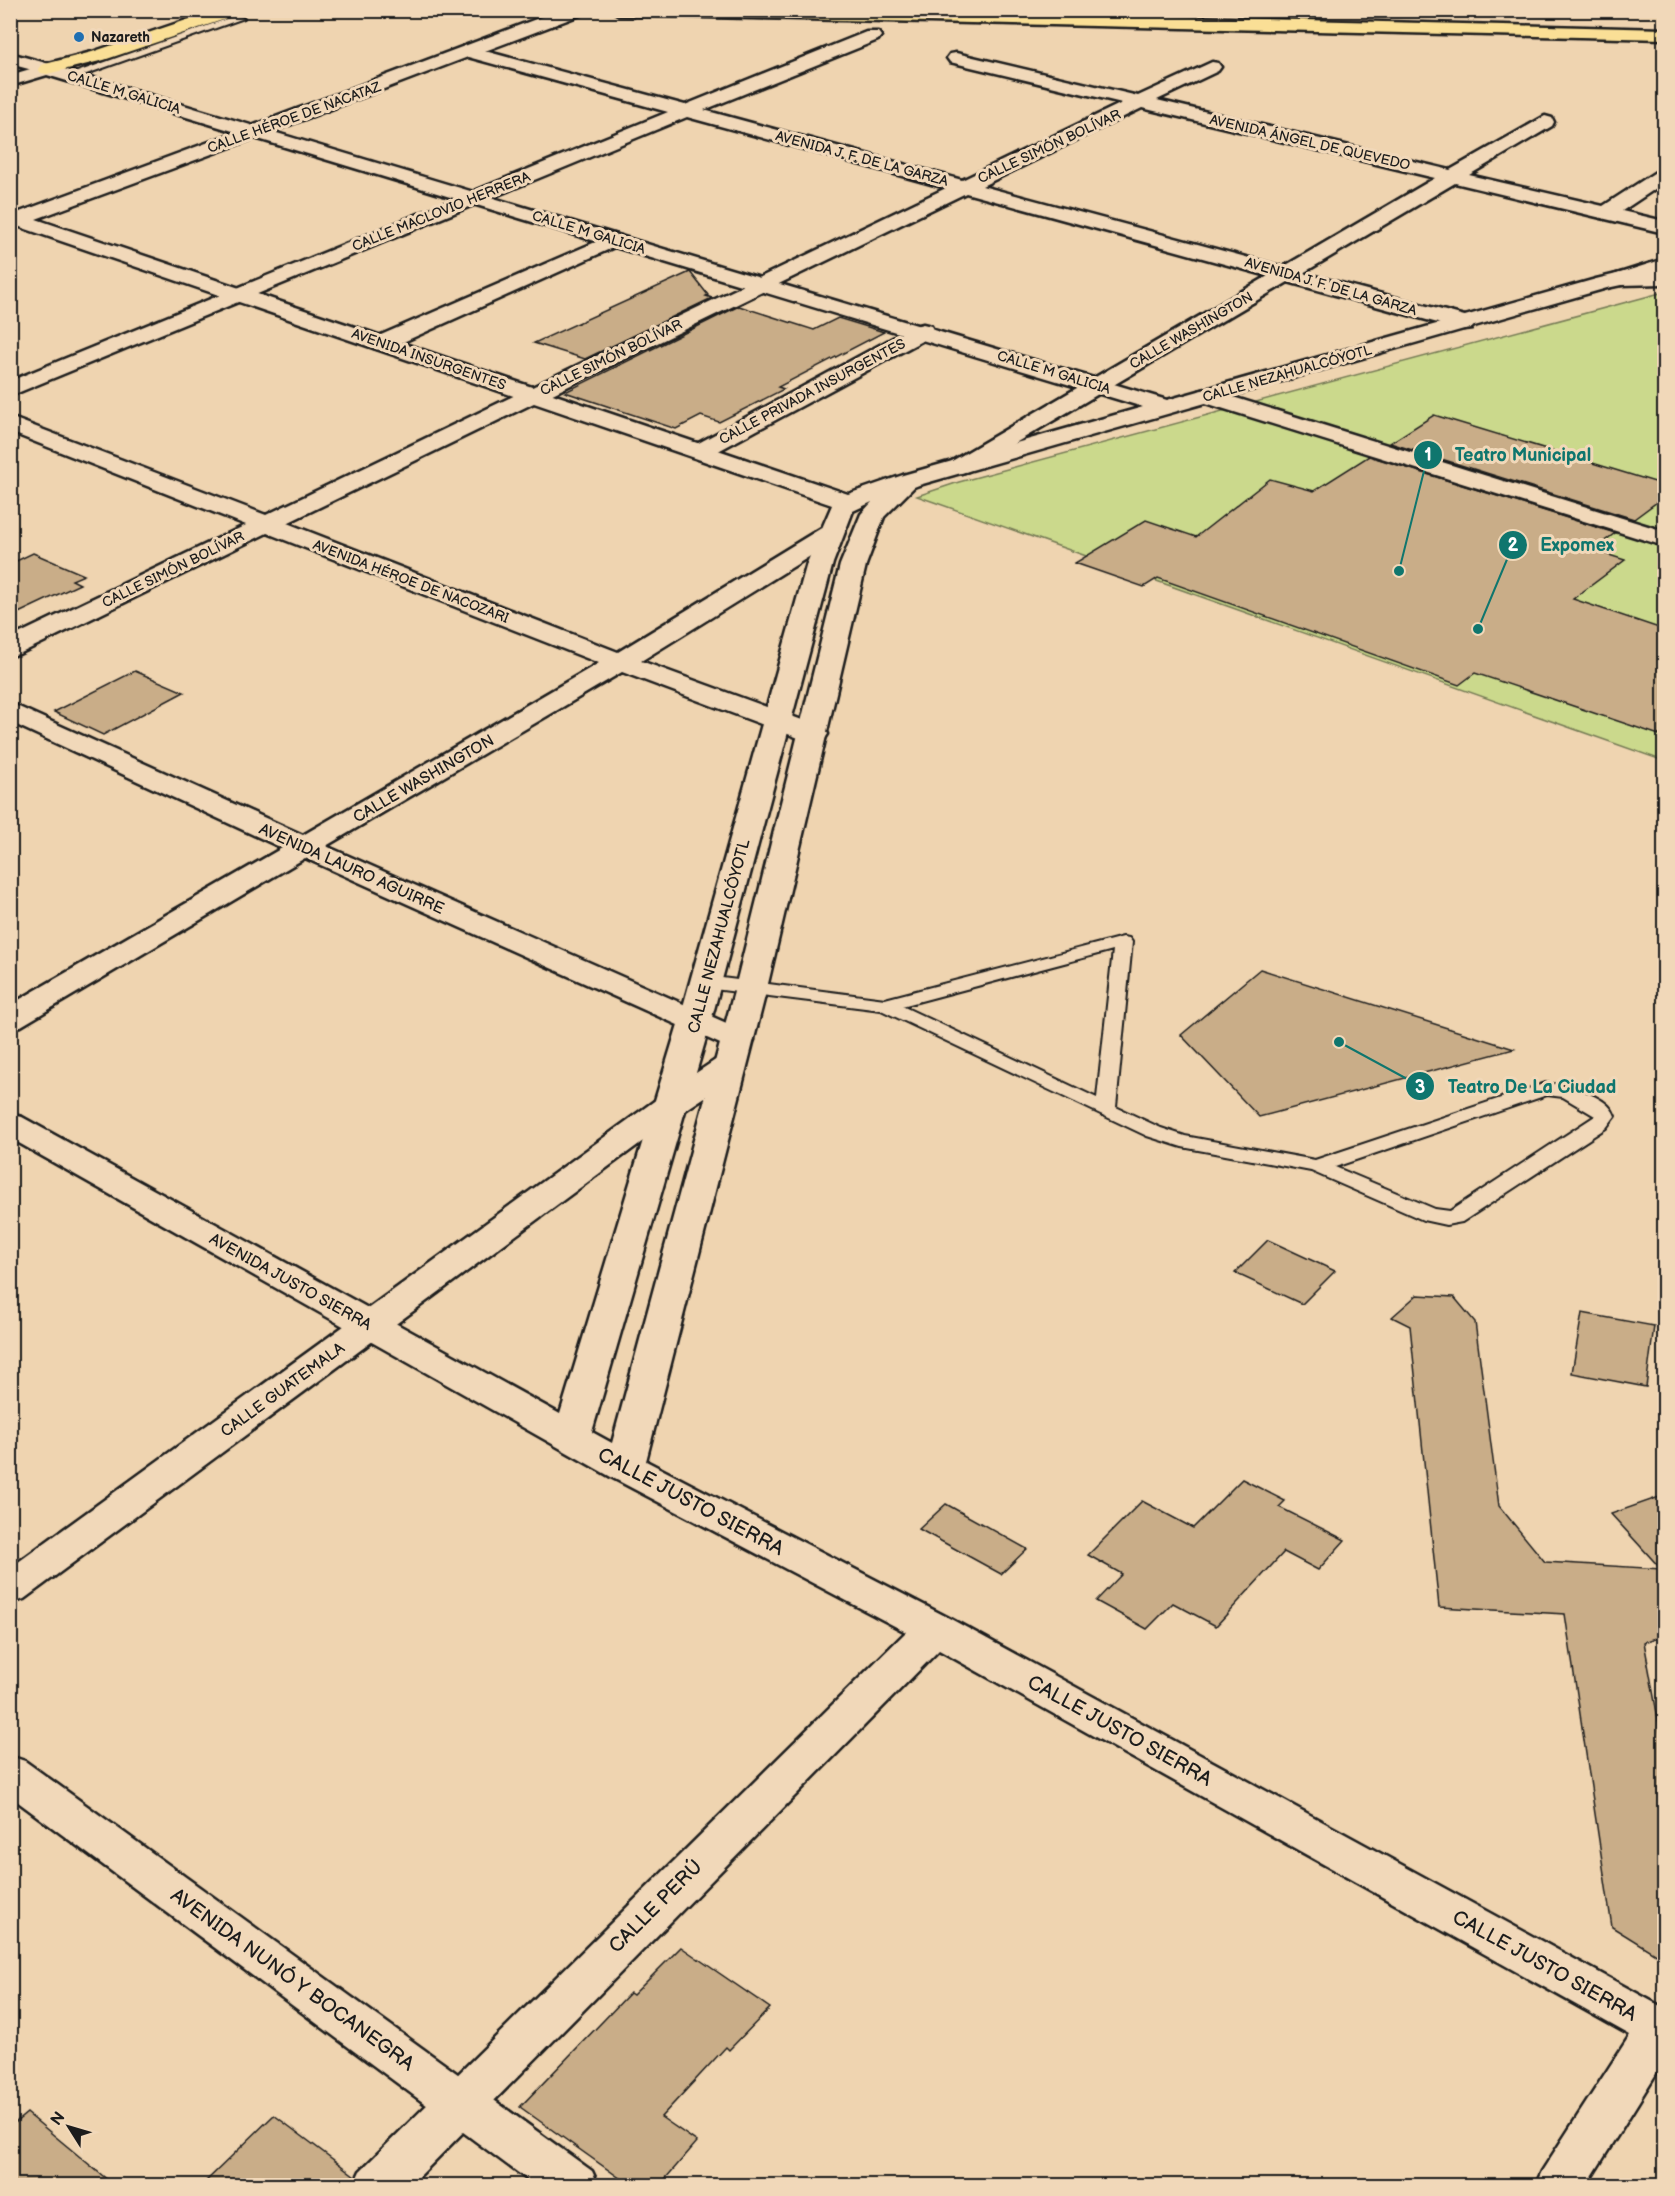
<svg xmlns="http://www.w3.org/2000/svg" width="1675" height="2196" viewBox="0 0 1675 2196" font-family="'Balsamiq Sans',sans-serif">
<rect width="100%" height="100%" fill="#efd4b0"/>
<filter id="ink" filterUnits="userSpaceOnUse"><feTurbulence type="fractalNoise" baseFrequency=".0167" numOctaves="2"/><feDisplacementMap in="SourceGraphic" scale="12" xChannelSelector="R" yChannelSelector="G"/><feConvolveMatrix kernelMatrix="1 2 1 2 8 2 1 2 1" color-interpolation-filters="sRGB"/></filter>
<g filter="url(#ink)">
<!-- green -->
<path fill="#cbd98c" stroke="#747a54" stroke-width="1.5" d="M1664 292V761L917 496 959 482Z"/>
<!-- building -->
<g fill="#c9ad88" stroke="#1c1c1c" stroke-width="1.5">
<path d="M690 272 708 295 706 296 712 298 585 359 534 343Z"/>
<path d="M739 306 814 330 838 318 884 332 778 387 784 389 719 422 701 416 676 429 565 392Z"/>
<path d="M1434 415 1665 485V496L1634 519 1390 443Z"/>
<path d="M1369 456 1615 533 1593 550 1625 560 1573 599 1665 630V737L1475 673 1459 685 1158 578 1144 587 1075 563 1146 520 1196 537 1270 479 1314 491Z"/>
<path d="M33 553 84 575 72 580 80 584 10 617V564Z"/>
<path d="M135 671 184 692 103 735 54 712Z"/>
<path d="M1260 969 1514 1049 1259 1117 1181 1035Z"/>
<path d="M1268 1240 1335 1271 1302 1304 1235 1273Z"/>
<path d="M1417 1295 1454 1297 1475 1322 1499 1506 1545 1562 1661 1569 1611 1514 1665 1495V1635L1644 1642 1665 1757V1960L1612 1927 1565 1614 1439 1607 1410 1326 1392 1317Z"/>
<path d="M1582 1313 1654 1326 1646 1387 1572 1373Z"/>
<path d="M1242 1479 1285 1501 1279 1507 1345 1540 1318 1570 1284 1552 1216 1626 1173 1603 1147 1629 1096 1601 1122 1574 1088 1555 1142 1501 1193 1528Z"/>
<path d="M946 1504 1027 1549 1001 1574 919 1529Z"/>
<path d="M681 1947 770 2008 729 2050 726 2047 661 2117 697 2142 659 2186H631L520 2107 630 1993 633 1995Z"/>
<path d="M27 2113 115 2186H10V2127Z"/>
<path d="M274 2115 355 2176 351 2186H201Z"/>
</g>
<g fill="none" stroke-linecap="round" stroke-linejoin="round">
<defs>
<g id="lane">
<path d="M235 16 244 18 75 78H67L66 76Z"/>
<path d="M1123 937 1129 938 1132 942 1116 1107 1161 1128 1185 1136 1315 1160 1546 1083C1566 1086 1608 1094 1615 1116L1606 1128 1462 1222 1446 1225 1423 1220 1311 1171 1182 1147 1147 1136 881 1010 706 988 699 986 697 982 699 978 706 976 885 999ZM1113 950 1097 1098 902 1006ZM1547 1095 1563 1097 1595 1116 1450 1211 1435 1209 1335 1167Z"/>
</g>
<g id="street">
<path d="M560 10H585L583 14 485 51 685 105 866 32H878L881 36 878 40 704 110 962 180 1122 103 950 62 947 58 950 54 956 53 1138 96 1212 62 1218 63 1221 67 1218 71 1157 100 1450 170 1545 116 1552 118 1554 122 1552 126 1469 175 1603 206 1657 171 1664 169V183L1622 211 1664 221V233L1455 183 1303 273 1472 318 1475 323 1472 328 1464 329 1456 328 1288 282 968 471 960 473 952 471 948 466 952 461 1268 276 966 193 287 523 618 652 823 527 832 525 841 527 844 532 841 537 641 661 824 728 828 734 824 740 814 742 804 740 622 672 326 846 749 1033 754 1040 749 1047 738 1050 727 1047 305 858 21 1026 10 1028V1005L282 848 10 722V703L303 835 599 663 267 533 19 654 10 656V638L246 525 10 432V417L266 515 946 188 687 117 10 396V381L668 112 468 57 263 135H249L247 131 249 127ZM1142 108 1435 178 1283 267 982 186Z"/>
<path d="M10 53 53 65 56 69 53 73 47 74 10 64Z"/>
<path d="M614 234 621 236 624 240 621 244 390 348 382 350 374 348 371 343 374 338Z"/>
<path d="M1664 259V272L1621 285 1614 283 1611 279 1614 275Z"/>
<path d="M923 324 931 326 934 331 931 336 709 456 701 458 693 456 689 451 693 446 915 326Z"/>
<path d="M1207 389 1664 531V546L1199 401 1196 396 1199 391Z"/>
<path d="M729 1056 741 1059 745 1066 741 1073 681 1113 24 1599 10 1604V1568L657 1099 717 1059Z"/>
<path d="M10 1756 25 1761 592 2171 599 2186H536L10 1796Z"/>
</g>
<path id="secondary" d="M47 64 1167 400 1596 279 1621 273 1664 272V284L1621 285 1607 288 919 485 914 487 884 517 866 565 767 988 646 1461 949 1618 1664 2008V2061L1586 2186H1535L1542 2171 1630 2035 939 1650 410 2186H353L360 2171 906 1632 611 1477 10 1138V1114L22 1117 560 1414 679 1021 807 563 832 505 17 226 10 228V211L17 213 236 132 47 75 10 86V75ZM255 138 1143 407 903 475 848 494 36 219ZM872 502 861 514 840 565 735 988 612 1443 592 1432 711 1021 833 563 853 511Z"/>
<g id="highway">
<path d="M216 10H242L240 14 104 60 47 74 41 73 38 69 41 65 92 52Z"/>
<path d="M611 10H908L1664 29V39L619 15Z"/>
</g>
</defs>
<!-- lane casing -->
<use href="#lane" stroke="#1c1c1c" stroke-width="4"/>
<!-- street casing -->
<use href="#street" stroke="#1c1c1c" stroke-width="5"/>
<!-- secondary casing -->
<use href="#secondary" stroke="#1c1c1c" stroke-width="5"/>
<!-- highway casing -->
<use href="#highway" stroke="#1c1c1c" stroke-width="5"/>
<!-- lane -->
<use href="#lane" fill="#f1d8b9" fill-rule="evenodd"/>
<!-- street -->
<use href="#street" fill="#f1d8b9" fill-rule="evenodd"/>
<!-- secondary -->
<use href="#secondary" fill="#f1d8b9" fill-rule="evenodd"/>
<!-- highway -->
<use href="#highway" fill="#fadf96" fill-rule="evenodd"/>
</g>
</g>
<!-- markers -->
<circle fill="#1f6fb2" stroke="#f1d8b9" stroke-width="2" cx="79" cy="37" r="6"/>
<g text-anchor="middle" stroke-width="6" stroke-linejoin="round" paint-order="stroke">
<!-- far-poi labels -->
<g font-size="14" font-weight="bold" fill="#1c1c1c" stroke="#f1d8b9" text-anchor="start">
<text x="91" y="42">Nazareth</text>
</g>
<!-- far-street labels -->
<g font-size="14" fill="#1c1c1c" stroke="#f1d8b9">
<text transform="translate(124 92) rotate(17)" y="5">CALLE M GALICIA</text>
<text transform="translate(294 117) rotate(-20)" y="5">CALLE HÉROE DE NACATAZ</text>
<text transform="translate(1310 142) rotate(13)" y="5">AVENIDA ÁNGEL DE QUEVEDO</text>
<text transform="translate(1049 146) rotate(-25)" y="5">CALLE SIMÓN BOLÍVAR</text>
<text transform="translate(862 158) rotate(15)" y="5">AVENIDA J. F. DE LA GARZA</text>
<text transform="translate(441 211) rotate(-22)" y="5">CALLE MACLOVIO HERRERA</text>
<text transform="translate(589 232) rotate(17)" y="5">CALLE M GALICIA</text>
<text transform="translate(1331 286) rotate(16)" y="5">AVENIDA J. F. DE LA GARZA</text>
<text transform="translate(1191 330) rotate(-30)" y="5">CALLE WASHINGTON</text>
<text transform="translate(611 357) rotate(-26)" y="5">CALLE SIMÓN BOLÍVAR</text>
<text transform="translate(429 359) rotate(19)" y="5">AVENIDA INSURGENTES</text>
<text transform="translate(1054 372) rotate(17)" y="5">CALLE M GALICIA</text>
<text transform="translate(1287 373) rotate(-16)" y="5">CALLE NEZAHUALCÓYOTL</text>
<text transform="translate(812 391) rotate(-28)" y="5">CALLE PRIVADA INSURGENTES</text>
<text transform="translate(173 569) rotate(-26)" y="5">CALLE SIMÓN BOLÍVAR</text>
<text transform="translate(411 581) rotate(21)" y="5">AVENIDA HÉROE DE NACOZARI</text>
</g>
<!-- street labels -->
<g font-size="16" fill="#1c1c1c" stroke="#f1d8b9">
<text transform="translate(423 778) rotate(-30)" y="6">CALLE WASHINGTON</text>
<text transform="translate(352 868) rotate(24)" y="6">AVENIDA LAURO AGUIRRE</text>
<text transform="translate(718 936) rotate(-75)" y="6">CALLE NEZAHUALCÓYOTL</text>
<text transform="translate(291 1281) rotate(29)" y="6">AVENIDA JUSTO SIERRA</text>
<text transform="translate(282 1389) rotate(-36)" y="6">CALLE GUATEMALA</text>
</g>
<!-- near-street labels -->
<g font-size="20" fill="#1c1c1c" stroke="#f1d8b9">
<text transform="translate(691 1501) rotate(28)" y="7">CALLE JUSTO SIERRA</text>
<text transform="translate(1120 1730) rotate(29)" y="7">CALLE JUSTO SIERRA</text>
<text transform="translate(655 1906) rotate(-45)" y="7">CALLE PERÚ</text>
<text transform="translate(1545 1965) rotate(29)" y="7">CALLE JUSTO SIERRA</text>
<text transform="translate(293 1979) rotate(36)" y="7">AVENIDA NUNÓ Y BOCANEGRA</text>
</g>
</g>
<!-- callouts -->
<path fill="none" stroke="#0f766e" stroke-width="2" d="M1399 571L1428 455M1478 629L1513 545M1339 1042L1420 1086"/>
<g fill="#0f766e" stroke="#f1d8b9" stroke-width="2">
<circle cx="1399" cy="571" r="6"/>
<circle cx="1478" cy="629" r="6"/>
<circle cx="1339" cy="1042" r="6"/>
<circle cx="1428" cy="455" r="15"/>
<circle cx="1513" cy="545" r="15"/>
<circle cx="1420" cy="1086" r="15"/>
</g>
<g font-size="18" text-anchor="middle" font-weight="bold" fill="#fff">
<text x="1428" y="461">1</text>
<text x="1513" y="551">2</text>
<text x="1420" y="1093">3</text>
</g>
<g font-size="18" text-anchor="middle" font-weight="bold" fill="#0f766e" stroke="#f1d8b9" stroke-width="6" stroke-linejoin="round" paint-order="stroke">
<text x="1523" y="461">Teatro Municipal</text>
<text x="1577" y="551">Expomex</text>
<text x="1532" y="1093">Teatro De La Ciudad</text>
</g>
<!-- margin -->
<rect width="1675" height="2196" fill="none" stroke="#f1d8b9" stroke-width="36"/>
<rect x="18" y="18" width="1639" height="2160" fill="none" stroke="#1c1c1c" stroke-width="2" filter="url(#ink)"/>
<!-- north arrow -->
<g transform="translate(69 2127) rotate(307)" stroke="#f1d8b9" stroke-width="4.5" paint-order="stroke">
<path d="M0-4.5L10 22L0 15L-10 22Z" fill="#1c1c1c"/>
<text y="-9" font-size="16" font-weight="bold" text-anchor="middle" fill="#1c1c1c">N</text>
</g>
</svg>
